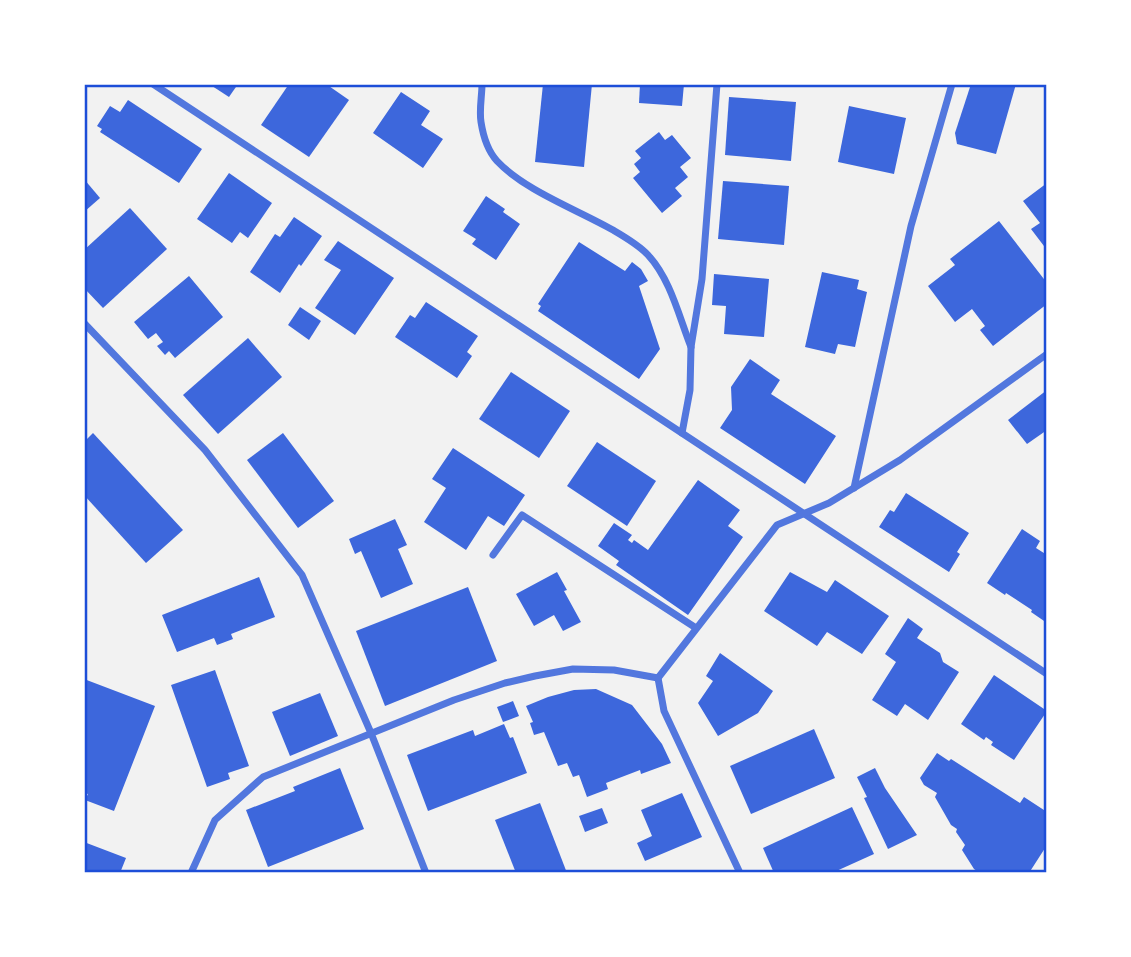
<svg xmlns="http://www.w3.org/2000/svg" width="1131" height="957" viewBox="0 0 1131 957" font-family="'Asap Condensed',sans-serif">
<rect width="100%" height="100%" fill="#f2f2f2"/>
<!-- building -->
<g fill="#3d67dc">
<path d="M209 84H238L229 97Z"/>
<path d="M289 84H326L349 100 309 157 261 125Z"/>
<path d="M543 84H592L584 167 535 162Z"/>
<path d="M640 84H684L682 106 639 103Z"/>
<path d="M971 84H1016L996 154 957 144 955 133Z"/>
<path d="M401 92 430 111 421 125 443 139 423 168 373 133Z"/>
<path d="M729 97 796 102 791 161 725 155Z"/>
<path d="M128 100 202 149 179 183 100 132 102 129 97 126 110 106 120 112Z"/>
<path d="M849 106 906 118 894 174 838 162Z"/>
<path d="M659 132 665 140 672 135 691 158 680 167 688 177 675 188 682 196 662 213 633 178 640 172 634 164 641 158 635 151Z"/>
<path d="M229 173 272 203 248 238 240 232 232 243 197 219Z"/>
<path d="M84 179 100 198 84 212Z"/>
<path d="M723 181 789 186 784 245 718 239Z"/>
<path d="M1047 183V250L1031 229 1040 223 1023 201Z"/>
<path d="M486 196 505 209 503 212 520 224 496 260 472 244 476 239 463 231Z"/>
<path d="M130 208 167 249 103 308 84 288V250Z"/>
<path d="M294 217 322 236 301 266 299 264 280 293 250 272 275 234 280 237Z"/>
<path d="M999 221 1047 283V304L993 346 980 330 985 326 972 309 955 322 928 286 955 265 950 259Z"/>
<path d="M338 241 394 278 355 335 315 308 341 270 324 260Z"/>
<path d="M579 242 625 271 632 262 641 269 648 281 639 286 660 349 639 379 538 311 541 306 538 304Z"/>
<path d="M822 272 859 280 857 289 867 292 855 347 838 344 835 354 805 347Z"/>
<path d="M714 274 769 279 764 337 724 334 726 306 712 305Z"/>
<path d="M189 276 223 317 175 358 169 351 165 355 157 346 163 342 156 333 148 339 134 322Z"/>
<path d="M426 302 478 336 467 352 472 356 457 378 395 337 410 315 415 318Z"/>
<path d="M300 307 321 321 309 340 288 325Z"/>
<path d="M248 338 282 377 218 434 183 395Z"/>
<path d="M750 359 780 380 771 394 836 436 805 484 720 428 732 410 731 387Z"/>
<path d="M511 372 570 411 539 458 479 419Z"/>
<path d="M1047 390V430L1027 444 1008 420Z"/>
<path d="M93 433 183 530 146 563 84 495V442Z"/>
<path d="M283 433 334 501 298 528 247 460Z"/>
<path d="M597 442 656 481 627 526 567 486Z"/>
<path d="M453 448 525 495 504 526 488 516 466 550 424 522 446 488 432 479Z"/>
<path d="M698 480 740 510 728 526 743 537 688 615 616 565 619 561 598 546 614 523 632 535 628 540 632 543 634 540 648 550Z"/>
<path d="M906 493 969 533 957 552 960 554 949 572 879 527 890 510 894 512Z"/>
<path d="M395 519 407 545 398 549 413 584 381 598 361 551 355 554 349 539Z"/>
<path d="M1022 529 1040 541 1036 548 1047 555V623L1031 612 1032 610 1006 593 1005 595 987 583Z"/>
<path d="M557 572 567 590 564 591 581 622 563 631 554 615 534 626 516 594Z"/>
<path d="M790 572 827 592 835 580 889 616 862 654 827 632 817 646 764 611Z"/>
<path d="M259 577 275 617 231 634 233 639 217 645 214 638 177 652 162 615Z"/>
<path d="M468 587 497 661 385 706 356 631Z"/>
<path d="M908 618 923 629 917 638 940 653 943 662 959 672 928 720 905 704 897 716 872 700 896 662 885 654Z"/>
<path d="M720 653 773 691 758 713 718 736 698 703 713 681 706 676Z"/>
<path d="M215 670 249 766 228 773 230 779 207 787 171 685Z"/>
<path d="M994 675 1047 711 1014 760 991 745 993 742 986 737 984 740 961 724Z"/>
<path d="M84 679 155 706 114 811 85 800 88 794 84 793Z"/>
<path d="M596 689 632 705 662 744 671 763 641 774 640 770 606 783 608 789 587 797 579 775 573 777 567 763 558 766 544 732 534 735 530 723 533 722 526 706 548 697 574 690Z"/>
<path d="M320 693 338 736 290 756 272 712Z"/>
<path d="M513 701 519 716 503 722 497 707Z"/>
<path d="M504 724 510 738 513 737 527 773 428 811 407 755 473 730 475 736Z"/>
<path d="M814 729 835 778 751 814 730 766Z"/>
<path d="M937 753 949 761 951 759 1020 803 1024 797 1047 812V845L1029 873H980L974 869 962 850 965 845 956 832 957 829 951 825 935 797 937 793 924 785 920 778Z"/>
<path d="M340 768 364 829 268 867 246 810 295 791 293 787Z"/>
<path d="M875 768 885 788 917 835 888 849 864 798 867 797 857 777Z"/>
<path d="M682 793 702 837 645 861 637 843 652 836 641 810Z"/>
<path d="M540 803 567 873H516L495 820Z"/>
<path d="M852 807 874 854 832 873H774L763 848Z"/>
<path d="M602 808 608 823 585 832 579 816Z"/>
<path d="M84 842 126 858 120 873H84Z"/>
</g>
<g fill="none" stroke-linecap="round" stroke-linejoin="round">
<!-- minor -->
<g stroke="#5277de" stroke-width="7">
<path d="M153 84 1047 674"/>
<path d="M482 84C482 96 479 110 481 122 483 135 488 151 497 161 524 190 578 210 613 230 625 237 639 245 648 255 671 280 679 317 691 347"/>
<path d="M84 323 205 450 302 575 371 733 426 873"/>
<path d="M682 433 690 390 691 347 702 279 717 84"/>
<path d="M854 488 911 226 952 84"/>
<path d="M493 555 522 515 696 628"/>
<path d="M658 678 664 711 740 873"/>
<path d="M191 873 215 820 263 777 454 700 505 683 535 676 573 669 614 670 658 678 777 525 829 503 900 460 1047 354"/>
</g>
</g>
<!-- border -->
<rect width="1131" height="957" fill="none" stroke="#ffffff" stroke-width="172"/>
<rect x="86" y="86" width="959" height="785" fill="none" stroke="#1d4ed8" stroke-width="2.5"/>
</svg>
